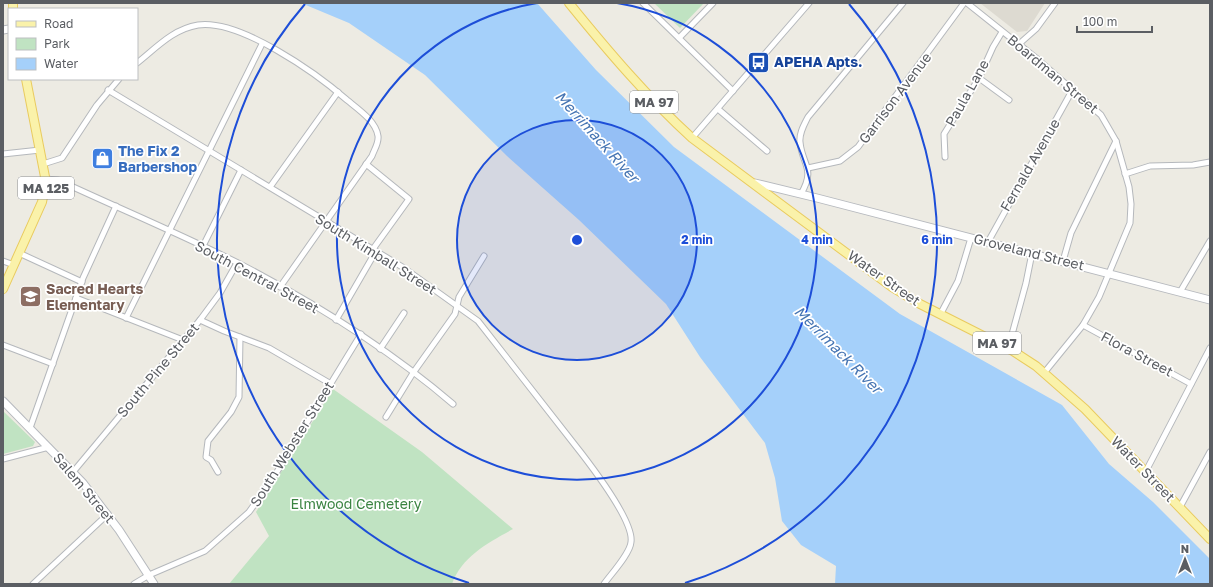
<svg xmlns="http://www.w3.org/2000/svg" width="1213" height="587" viewBox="0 0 1213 587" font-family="'Golos Text',sans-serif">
<rect width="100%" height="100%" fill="#edebe3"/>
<!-- education -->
<path fill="#dddad1" d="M980 3H1045L1027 31 1017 32Z"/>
<!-- green -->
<g fill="#c0e3c2">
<path d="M654 3H704L680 28Z"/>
<path d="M333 389 422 452 513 529C489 542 461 557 452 584H229L269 536 256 512Z"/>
<path d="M3 411 35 442 33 446 3 454Z"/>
</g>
<!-- water -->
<path fill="#a5d0fa" d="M301 3H537L596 70 674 147 900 314 1062 405 1109 464 1153 502 1210 559V584H835L836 566 801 545 782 521 775 478 765 443 700 357 666 304 579 220 507 156 425 75 349 23Z"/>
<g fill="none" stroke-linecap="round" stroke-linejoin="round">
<defs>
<g id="street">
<path d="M643 3 733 91"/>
<path d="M967 3 1036 58 1101 115 1116 141 1129 187 1131 204 1130 223 1099 297 1083 325 1044 373"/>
<path d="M679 38 713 3"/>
<path d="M1019 44 1036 29 1055 3"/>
<path d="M137 63C156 48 173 29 198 25 240 19 316 73 347 100 358 109 376 121 378 136 379 143 374 150 372 156L280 287"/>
<path d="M979 78 1009 100"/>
<path d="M108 90 404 268 478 321 582 454C595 471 634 522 631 542 630 554 611 574 604 584"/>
<path d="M718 109 767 151"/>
<path d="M692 138 809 3"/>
<path d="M3 154 40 150"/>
<path d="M945 157 944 134 979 78 993 47 1002 32"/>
<path d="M43 164 62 158 97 105 119 79"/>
<path d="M366 164 409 199 373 249"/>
<path d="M808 168 840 161 858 147 964 3"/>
<path d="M1125 174 1150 166 1193 165 1210 162"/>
<path d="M45 179 58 180C120 209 183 235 244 266 318 305 390 350 453 404"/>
<path d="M270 187 338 92"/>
<path d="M801 194C816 168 802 165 800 142 799 133 804 125 808 117L903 3"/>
<path d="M988 242 1073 89"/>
<path d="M203 246 241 170"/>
<path d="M19 253 82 282"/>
<path d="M3 261 14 265"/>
<path d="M1063 261 1071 233 1116 141"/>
<path d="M1180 292 1210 241"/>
<path d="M76 298 183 340"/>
<path d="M940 315 958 281 971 238"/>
<path d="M126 318 262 44"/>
<path d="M200 320 224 331 269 348 331 384"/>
<path d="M336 320 376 251"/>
<path d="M1083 325 1191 384"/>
<path d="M3 345 53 364"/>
<path d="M380 349 404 313"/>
<path d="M1008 349 1026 283 1032 253"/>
<path d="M386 417 413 373 455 314 459 297 484 256"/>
<path d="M30 428 83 278 116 206"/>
<path d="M3 459 49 447"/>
<path d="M1146 471 1210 348"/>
<path d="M73 472 200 320 220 293 237 263"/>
<path d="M218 472 211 460 206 457 208 441 231 412 239 397 240 337"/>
<path d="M1180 507 1210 452"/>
<path d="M33 584 108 514"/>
<path d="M134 584 149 575 205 551 249 512 272 480 361 334"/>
</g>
<g id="secondary">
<path d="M3 30 9 29"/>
<path d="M755 183 817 198 1210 300"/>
<path d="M3 401 83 483 119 530 154 584"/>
</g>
<g id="primary">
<path d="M13 3V9"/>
<path d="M569 3C608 51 647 97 692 138L892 287 920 304 1013 351 1036 366 1085 409 1210 539"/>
<path d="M3 289 42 202 46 182 26 79"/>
</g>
</defs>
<!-- street casing -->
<use href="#street" stroke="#b5b8bc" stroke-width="7"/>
<!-- secondary casing -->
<use href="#secondary" stroke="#b6b9be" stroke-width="9"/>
<!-- primary casing -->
<use href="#primary" stroke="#e9cb5f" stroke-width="10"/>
<!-- street -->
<use href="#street" stroke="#fff" stroke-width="5"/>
<!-- secondary -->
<use href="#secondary" stroke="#fff" stroke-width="7"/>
<!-- primary -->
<use href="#primary" stroke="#faf2aa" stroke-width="8"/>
</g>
<!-- distance rings -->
<circle cx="577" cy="240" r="120" fill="#1d4ed8" fill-opacity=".12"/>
<g fill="none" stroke="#1d4ed8" stroke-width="2">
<circle cx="577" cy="240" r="120"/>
<path d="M617 3A240 240 0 1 1 537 3"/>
<path d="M469 583A360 360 0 0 1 305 4M849 4A360 360 0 0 1 685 583"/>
</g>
<!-- icons -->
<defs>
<symbol id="bus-square" viewBox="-11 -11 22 22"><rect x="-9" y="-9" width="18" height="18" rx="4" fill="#1a4fb4" stroke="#fff"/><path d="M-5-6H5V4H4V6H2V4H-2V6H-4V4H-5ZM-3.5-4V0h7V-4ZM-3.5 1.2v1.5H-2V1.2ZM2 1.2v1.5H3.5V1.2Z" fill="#fff"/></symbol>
<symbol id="shop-square" viewBox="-11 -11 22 22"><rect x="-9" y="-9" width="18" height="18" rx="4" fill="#3f7fe0" stroke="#fff"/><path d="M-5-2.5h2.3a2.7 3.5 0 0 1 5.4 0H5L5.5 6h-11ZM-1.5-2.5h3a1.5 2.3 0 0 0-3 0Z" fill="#fff"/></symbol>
<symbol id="school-square" viewBox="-11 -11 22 22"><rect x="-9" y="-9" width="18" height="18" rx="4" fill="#8d6e63" stroke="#fff"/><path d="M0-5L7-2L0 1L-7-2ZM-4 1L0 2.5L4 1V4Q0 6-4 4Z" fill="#fff"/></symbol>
</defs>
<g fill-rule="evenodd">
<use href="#bus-square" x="746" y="50" width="25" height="25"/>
<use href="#shop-square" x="90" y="146" width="25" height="25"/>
<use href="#school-square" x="18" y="284" width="25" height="25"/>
</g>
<g text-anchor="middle" stroke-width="3.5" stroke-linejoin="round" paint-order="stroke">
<!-- shield labels -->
<g fill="#fff" stroke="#8c8e92" stroke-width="1">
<rect x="630" y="91" width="48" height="22" rx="3"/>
<rect x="18" y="177" width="56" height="22" rx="3"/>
<rect x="973" y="332" width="48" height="22" rx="3"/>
</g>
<g font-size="13" font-weight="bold" fill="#5b5e63">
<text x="654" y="107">MA 97</text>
<text x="46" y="193">MA 125</text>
<text x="997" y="348">MA 97</text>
</g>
<!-- transit labels -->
<g font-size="14" font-weight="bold" fill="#164399" stroke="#fff" text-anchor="start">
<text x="774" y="67">APEHA Apts.</text>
</g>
<!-- street labels -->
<g font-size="14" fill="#5b5e63" stroke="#fff">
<text transform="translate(1053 74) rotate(40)" y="5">Boardman Street</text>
<text transform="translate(967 93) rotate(-61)" y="5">Paula Lane</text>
<text transform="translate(895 98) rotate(-53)" y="5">Garrison Avenue</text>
<text transform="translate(1030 165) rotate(-60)" y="5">Fernald Avenue</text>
<text transform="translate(1029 252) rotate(14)" y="5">Groveland Street</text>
<text transform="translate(376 254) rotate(32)" y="5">South Kimball Street</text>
<text transform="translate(257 277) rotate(28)" y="5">South Central Street</text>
<text transform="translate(884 278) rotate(35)" y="5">Water Street</text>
<text transform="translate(1137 354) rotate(28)" y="5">Flora Street</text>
<text transform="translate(158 370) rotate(-50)" y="5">South Pine Street</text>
<text transform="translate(292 444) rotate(-58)" y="5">South Webster Street</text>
<text transform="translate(1143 469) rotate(46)" y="5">Water Street</text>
<text transform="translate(84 488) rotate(50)" y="5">Salem Street</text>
</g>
<!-- shop labels -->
<g font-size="14" font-weight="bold" fill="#366cbe" stroke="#fff" text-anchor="start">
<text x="118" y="156">The Fix 2<tspan x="118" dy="16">Barbershop</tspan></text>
</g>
<!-- education labels -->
<g font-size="14" font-weight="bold" fill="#785e54" stroke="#fff" text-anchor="start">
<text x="46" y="294">Sacred Hearts<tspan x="46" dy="16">Elementary</tspan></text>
</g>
<!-- park labels -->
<g font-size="14" fill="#3a8341" stroke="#fff">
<text x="356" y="509">Elmwood Cemetery</text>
</g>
<!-- water labels -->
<g font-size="15" font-style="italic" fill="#4675b3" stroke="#fff">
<text transform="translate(597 137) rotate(48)" y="5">Merrimack River</text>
<text transform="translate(838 350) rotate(45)" y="5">Merrimack River</text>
</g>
</g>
<circle cx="577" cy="240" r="6" fill="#1d4ed8" stroke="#fff" stroke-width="2"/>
<g font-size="12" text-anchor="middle" font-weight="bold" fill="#1d4ed8" stroke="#fff" stroke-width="3.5" stroke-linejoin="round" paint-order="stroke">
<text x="697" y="244">2 min</text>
<text x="817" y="244">4 min</text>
<text x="937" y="244">6 min</text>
</g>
<!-- border -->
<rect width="1213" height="587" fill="none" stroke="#5b5e63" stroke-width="8"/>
<!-- legend -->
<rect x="8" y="8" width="130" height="72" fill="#ffffff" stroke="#bdbfc1"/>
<rect x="16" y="21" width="20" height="6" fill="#faf2aa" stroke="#bdbfc1"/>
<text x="44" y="28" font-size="12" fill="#5b5e63">Road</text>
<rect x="16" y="38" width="20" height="12" fill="#c0e3c2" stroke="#bdbfc1"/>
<text x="44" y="48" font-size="12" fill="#5b5e63">Park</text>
<rect x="16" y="58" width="20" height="12" fill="#a5d0fa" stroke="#bdbfc1"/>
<text x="44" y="68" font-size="12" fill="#5b5e63">Water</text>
<!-- north arrow -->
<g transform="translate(1185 559)" stroke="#ffffff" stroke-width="3" paint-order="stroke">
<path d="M0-3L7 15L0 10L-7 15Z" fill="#5b5e63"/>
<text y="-6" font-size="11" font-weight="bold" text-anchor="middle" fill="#5b5e63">N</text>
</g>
<!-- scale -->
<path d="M1077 26v6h75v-6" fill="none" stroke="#5b5e63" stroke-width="2"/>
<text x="1083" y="26" font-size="12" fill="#5b5e63" stroke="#ffffff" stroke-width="3" paint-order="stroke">100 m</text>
</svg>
